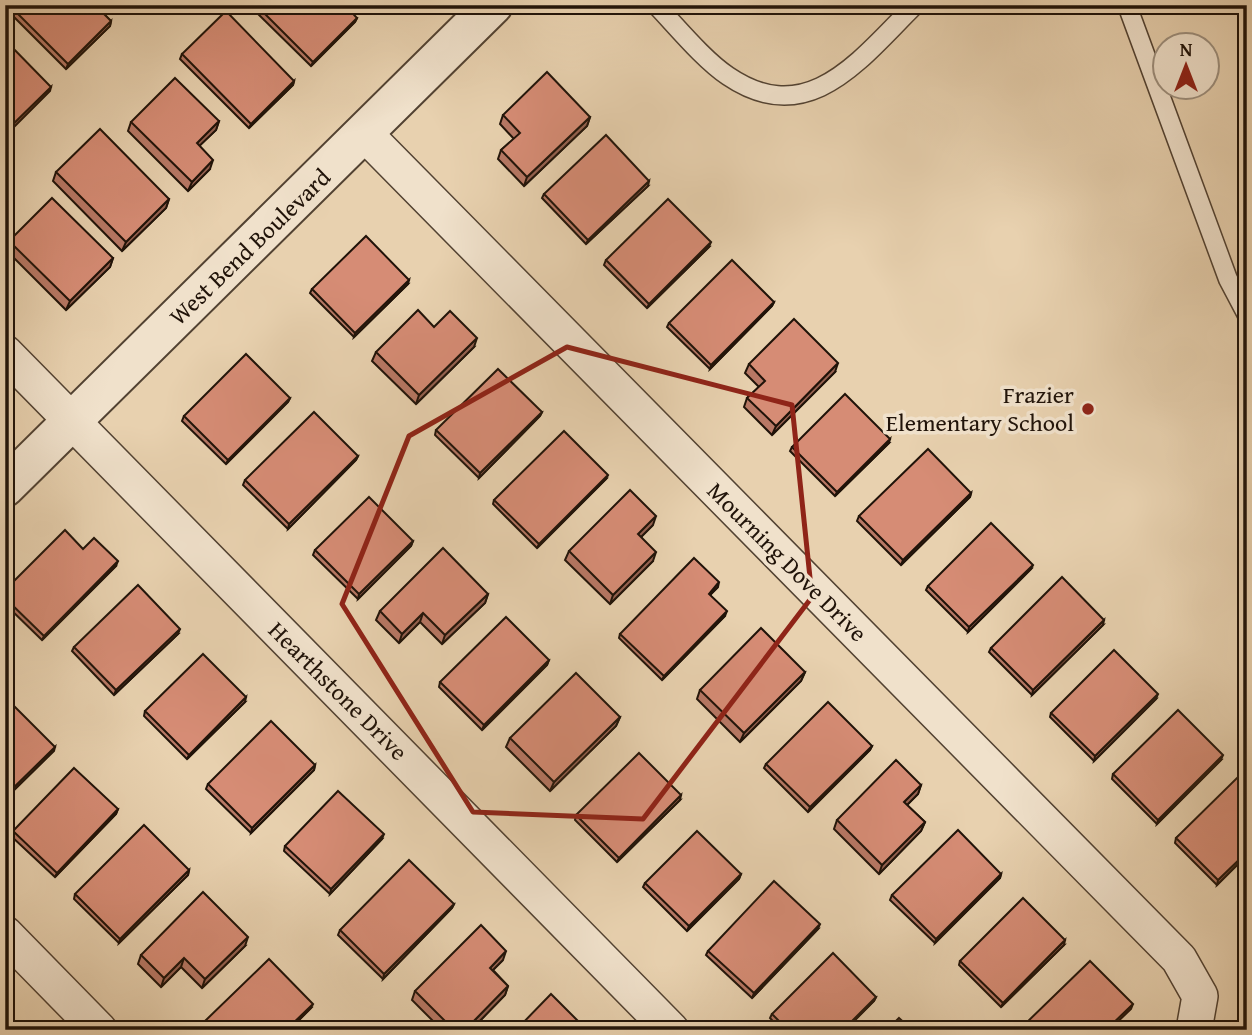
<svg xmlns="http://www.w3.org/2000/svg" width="1252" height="1035" viewBox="0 0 1252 1035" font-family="'Gentium Book Plus',serif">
<rect width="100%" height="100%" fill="#e8d1af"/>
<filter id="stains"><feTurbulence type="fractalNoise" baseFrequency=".00286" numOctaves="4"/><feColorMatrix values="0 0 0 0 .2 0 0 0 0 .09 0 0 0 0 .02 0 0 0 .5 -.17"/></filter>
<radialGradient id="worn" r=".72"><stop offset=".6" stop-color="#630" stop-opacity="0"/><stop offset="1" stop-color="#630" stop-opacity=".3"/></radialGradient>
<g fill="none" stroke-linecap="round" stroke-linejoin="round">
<defs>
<g id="service">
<path d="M656 5C677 27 704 60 728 76 809 131 861 58 915 5"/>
<path d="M1127 5 1228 279 1247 315"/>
</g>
<g id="minor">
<path d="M365 134 1179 959 1200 996 1194 1030"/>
<path d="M5 353 671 1030"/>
<path d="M5 934 99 1030"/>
</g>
<path id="tertiary" d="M5 487 493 5"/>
</defs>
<!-- service casing -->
<use href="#service" stroke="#524232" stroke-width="21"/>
<!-- minor casing -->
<use href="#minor" stroke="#524232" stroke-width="38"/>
<!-- tertiary casing -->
<use href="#tertiary" stroke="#524232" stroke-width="42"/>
<!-- service -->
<use href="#service" stroke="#f0e1cb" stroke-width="18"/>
<!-- minor -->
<use href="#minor" stroke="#f0e1cb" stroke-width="35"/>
<!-- tertiary -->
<use href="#tertiary" stroke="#f0e1cb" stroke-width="38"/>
</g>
<!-- wall -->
<g fill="#b87865" stroke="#201309" stroke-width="2">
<path d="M5 5H95L111 21 110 26 66 69 5 8Z"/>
<path d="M258 7 357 18 355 22 311 66 256 12Z"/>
<path d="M182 54 294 81 293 85 249 128 180 59Z"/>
<path d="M503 115 590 117 587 126 524 186 498 159 501 150 514 139 500 124Z"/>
<path d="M219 121 216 130 199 146 210 169 188 191 128 131 131 122Z"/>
<path d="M56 172 169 199 166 208 122 251 53 181Z"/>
<path d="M648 186 586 244 542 198 544 194Z"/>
<path d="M9 241 113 258 110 267 66 310 6 250Z"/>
<path d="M709 247 647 308 604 265 606 260Z"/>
<path d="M408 284 354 337 310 293 312 289Z"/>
<path d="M774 302 772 306 710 369 667 327 669 323Z"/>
<path d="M474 347 416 404 372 361 376 352Z"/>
<path d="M749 364 835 372 772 435 744 407 747 398 759 387 745 373Z"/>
<path d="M290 398 288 402 226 464 182 421 184 416Z"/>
<path d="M542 412 540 416 479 478 435 435 436 430Z"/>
<path d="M889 443 835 496 790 451 792 447Z"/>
<path d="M358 456 356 460 288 529 243 485 245 480Z"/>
<path d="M606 479 537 548 493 504 494 500Z"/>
<path d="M971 493 970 497 901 565 857 521 859 516Z"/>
<path d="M653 525 641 537 653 561 610 604 565 560 569 551Z"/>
<path d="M413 541 411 546 358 599 313 555 315 550Z"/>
<path d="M83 549 116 566 42 640 5 604V590Z"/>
<path d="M1031 569 968 632 926 590 928 586Z"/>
<path d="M718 587 710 595 725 616 662 680 619 638 620 634Z"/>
<path d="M488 594 485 603 442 644 420 622 399 643 376 620 380 611Z"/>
<path d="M1103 625 1032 695 989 652 991 648Z"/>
<path d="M178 634 114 695 72 651 74 647Z"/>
<path d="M549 660 547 665 482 730 439 687 440 682Z"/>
<path d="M805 672 801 681 740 742 697 699 700 690Z"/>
<path d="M1156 699 1094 761 1050 717 1051 713Z"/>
<path d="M245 702 187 759 144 716 145 711Z"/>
<path d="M620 717 616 726 550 791 506 747 510 738Z"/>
<path d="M872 746 870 750 808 812 764 768 766 764Z"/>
<path d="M1221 760 1157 824 1112 779 1113 774Z"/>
<path d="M315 765 314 770 251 833 206 789 208 784Z"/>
<path d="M1247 783V855L1217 885 1175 843 1176 838Z"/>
<path d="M921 785 918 794 907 805 925 822 921 831 879 874 834 829 837 820Z"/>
<path d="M680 800 617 862 575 820 576 815Z"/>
<path d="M118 809 116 814 55 877 11 836 13 831Z"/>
<path d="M382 839 330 894 284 851 285 846Z"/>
<path d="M189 870 188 875 119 943 74 899 75 894Z"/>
<path d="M741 874 739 879 687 931 643 887 645 883Z"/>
<path d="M1001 874 1000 878 935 943 890 900 892 895Z"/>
<path d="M454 904 452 908 383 979 338 935 340 930Z"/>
<path d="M818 929 752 998 706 955 708 951Z"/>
<path d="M1064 945 1001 1007 959 965 960 961Z"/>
<path d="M245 946 202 988 181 967 161 987 138 964 141 955Z"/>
<path d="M503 960 493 970 508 986 505 995 471 1030H442L412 1000 415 991Z"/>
<path d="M876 997 874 1001 845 1030H781L770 1018 772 1014Z"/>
<path d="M311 1008 289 1030H208L204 1025 205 1021Z"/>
</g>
<!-- shaded-wall -->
<g fill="#966252" stroke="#201309" stroke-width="2">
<path d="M357 18 355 22 311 66 313 62Z"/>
<path d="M111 21 110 26 66 69 68 64Z"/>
<path d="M294 81 293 85 249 128 251 124Z"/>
<path d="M51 87 50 91 6 135 7 130Z"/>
<path d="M590 117 587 126 524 186 527 177Z"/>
<path d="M219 121 216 130 193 152 197 143Z"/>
<path d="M213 160 210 169 188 191 192 182Z"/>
<path d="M649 181 648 186 586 244 588 240Z"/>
<path d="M169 199 166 208 122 251 126 242Z"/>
<path d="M711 242 709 247 647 308 649 304Z"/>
<path d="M113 258 110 267 66 310 70 301Z"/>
<path d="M409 280 408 284 354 337 355 333Z"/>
<path d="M774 302 772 306 710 369 711 365Z"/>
<path d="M477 338 474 347 416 404 419 395Z"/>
<path d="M838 363 835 372 772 435 776 426Z"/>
<path d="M290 398 288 402 226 464 228 460Z"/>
<path d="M542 412 540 416 479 478 480 473Z"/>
<path d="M890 439 889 443 835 496 837 492Z"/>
<path d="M358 456 356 460 288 529 289 524Z"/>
<path d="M608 475 606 479 537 548 539 544Z"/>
<path d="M971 493 970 497 901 565 903 560Z"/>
<path d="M656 516 653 525 635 543 638 534Z"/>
<path d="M413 541 411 546 358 599 359 594Z"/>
<path d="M656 552 653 561 610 604 613 595Z"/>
<path d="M118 561 116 566 42 640 44 636Z"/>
<path d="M1033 565 1031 569 968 632 969 627Z"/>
<path d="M719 582 718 587 707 598 709 594Z"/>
<path d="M488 594 485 603 442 644 445 635Z"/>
<path d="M727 611 725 616 662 680 664 676Z"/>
<path d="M423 613 420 622 399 643 402 634Z"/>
<path d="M1104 620 1103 625 1032 695 1033 690Z"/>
<path d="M180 629 178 634 114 695 116 690Z"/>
<path d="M549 660 547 665 482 730 484 725Z"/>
<path d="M805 672 801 681 740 742 744 733Z"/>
<path d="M1158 694 1156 699 1094 761 1095 756Z"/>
<path d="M246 697 245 702 187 759 189 755Z"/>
<path d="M620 717 616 726 550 791 554 782Z"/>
<path d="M872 746 870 750 808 812 810 807Z"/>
<path d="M55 747 54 751 5 799V796Z"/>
<path d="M1223 755 1221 760 1157 824 1158 820Z"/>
<path d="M315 765 314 770 251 833 252 828Z"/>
<path d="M921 785 918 794 901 811 904 802Z"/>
<path d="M681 795 680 800 617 862 619 858Z"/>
<path d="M118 809 116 814 55 877 57 873Z"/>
<path d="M925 822 921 831 879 874 882 865Z"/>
<path d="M384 834 382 839 330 894 331 889Z"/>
<path d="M1247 852V855L1217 885 1218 880Z"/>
<path d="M189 870 188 875 119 943 120 939Z"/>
<path d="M741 874 739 879 687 931 689 926Z"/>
<path d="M1001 874 1000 878 935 943 936 939Z"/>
<path d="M454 904 452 908 383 979 384 974Z"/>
<path d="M820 924 818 929 752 998 754 993Z"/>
<path d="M248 937 245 946 202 988 205 979Z"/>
<path d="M1065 940 1064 945 1001 1007 1003 1003Z"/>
<path d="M506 951 503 960 486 977 490 968Z"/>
<path d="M184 958 181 967 161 987 164 978Z"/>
<path d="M508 986 505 995 471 1030H465Z"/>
<path d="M876 997 874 1001 845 1030H843Z"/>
<path d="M313 1004 311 1008 289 1030H286Z"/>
<path d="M1133 1004 1131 1009 1109 1030H1106Z"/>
<path d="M577 1020 574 1029 573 1030H567Z"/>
</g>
<!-- building -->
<g fill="#d68c75" stroke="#201309" stroke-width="2">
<path d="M9 5H95L111 21 68 64Z"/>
<path d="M260 5H345L357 18 313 62 258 7Z"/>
<path d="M226 11 294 81 251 124 182 54Z"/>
<path d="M5 40 51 87 7 130 5 128Z"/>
<path d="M547 72 590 117 527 177 501 150 520 133 503 115Z"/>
<path d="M175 78 219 121 197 143 213 160 192 182 131 122Z"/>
<path d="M100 129 169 199 126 242 56 172Z"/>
<path d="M606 135 649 181 588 240 544 194Z"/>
<path d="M52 198 113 258 70 301 9 241Z"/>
<path d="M668 199 711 242 649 304 606 260Z"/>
<path d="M366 236 409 280 355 333 312 289Z"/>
<path d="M732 260 774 302 711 365 669 323Z"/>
<path d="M418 310 434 327 450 311 477 338 419 395 376 352Z"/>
<path d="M794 319 838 363 776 426 747 398 765 381 749 364Z"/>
<path d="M246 354 290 398 228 460 184 416Z"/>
<path d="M498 369 542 412 480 473 436 430Z"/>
<path d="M845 394 890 439 837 492 792 447Z"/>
<path d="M314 412 358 456 289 524 245 480Z"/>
<path d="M564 431 608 475 539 544 494 500Z"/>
<path d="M928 449 971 493 903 560 859 516Z"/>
<path d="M630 490 656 516 638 534 656 552 613 595 569 551Z"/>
<path d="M369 497 413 541 359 594 315 550Z"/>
<path d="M991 523 1033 565 969 627 928 586Z"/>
<path d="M65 530 83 549 94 538 118 561 44 636 5 598V590Z"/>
<path d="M443 548 488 594 445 635 423 613 402 634 380 611Z"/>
<path d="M694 558 719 582 709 594 727 611 664 676 620 634Z"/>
<path d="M1062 577 1104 620 1033 690 991 648Z"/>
<path d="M138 585 180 629 116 690 74 647Z"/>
<path d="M506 617 549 660 484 725 440 682Z"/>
<path d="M761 628 805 672 744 733 700 690Z"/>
<path d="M1114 650 1158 694 1095 756 1051 713Z"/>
<path d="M203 654 246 697 189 755 145 711Z"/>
<path d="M576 673 620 717 554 782 510 738Z"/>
<path d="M828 702 872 746 810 807 766 764Z"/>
<path d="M11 703 55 747 5 796V709Z"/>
<path d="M1178 710 1223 755 1158 820 1113 774Z"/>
<path d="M271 721 315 765 252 828 208 784Z"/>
<path d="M639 753 681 795 619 858 576 815Z"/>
<path d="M896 760 921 785 904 802 925 822 882 865 837 820Z"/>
<path d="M74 768 118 809 57 873 13 831Z"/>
<path d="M1239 776 1247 783V852L1218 880 1176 838Z"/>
<path d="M338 791 384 834 331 889 285 846Z"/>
<path d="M144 825 189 870 120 939 75 894Z"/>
<path d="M958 830 1001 874 936 939 892 895Z"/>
<path d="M697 831 741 874 689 926 645 883Z"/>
<path d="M409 860 454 904 384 974 340 930Z"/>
<path d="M774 881 820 924 754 993 708 951Z"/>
<path d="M203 892 248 937 205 979 184 958 164 978 141 955Z"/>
<path d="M1023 898 1065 940 1003 1003 960 961Z"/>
<path d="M481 925 506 951 490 968 508 986 465 1030H454L415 991Z"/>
<path d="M833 953 876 997 843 1030H788L772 1014Z"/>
<path d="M269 959 313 1004 286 1030H214L205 1021Z"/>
<path d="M1090 961 1133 1004 1106 1030H1027L1023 1026Z"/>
<path d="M551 994 577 1020 567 1030H516Z"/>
<path d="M899 1018 912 1030H887Z"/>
</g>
<!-- marked area -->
<path fill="none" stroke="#8f2418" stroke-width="5" stroke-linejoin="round" d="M567 347 792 405 812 597 643 819 473 812 342 604 409 436Z"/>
<!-- markers -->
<circle fill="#8f2418" stroke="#f0e1cb" stroke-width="2.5" cx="1088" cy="409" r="7"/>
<g text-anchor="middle" stroke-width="7" stroke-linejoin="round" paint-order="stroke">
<!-- street labels -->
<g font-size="24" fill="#201309" stroke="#f0e1cb">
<text transform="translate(250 247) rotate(-44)" y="8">West Bend Boulevard</text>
<text transform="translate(787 562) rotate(45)" y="8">Mourning Dove Drive</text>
<text transform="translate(338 691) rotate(45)" y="8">Hearthstone Drive</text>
</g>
<!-- poi labels -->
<g font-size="24" fill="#201309" stroke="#f0e1cb" text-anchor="end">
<text x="1074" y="403">Frazier<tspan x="1074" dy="28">Elementary School</tspan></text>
</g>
</g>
<!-- margin -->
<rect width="1252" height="1035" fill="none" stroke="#e8d1af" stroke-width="28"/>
<rect x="7" y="7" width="1238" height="1021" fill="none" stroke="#201309" stroke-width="3.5"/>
<rect x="14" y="14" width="1224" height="1007" fill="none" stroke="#201309" stroke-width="2"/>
<!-- north arrow -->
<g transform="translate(1186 66)"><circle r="33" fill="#f0e1cb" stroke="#9d8f7d" stroke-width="2"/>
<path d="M0-5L12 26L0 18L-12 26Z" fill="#8f2418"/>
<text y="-10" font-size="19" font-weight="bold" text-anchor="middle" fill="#201309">N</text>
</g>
<rect width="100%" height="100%" filter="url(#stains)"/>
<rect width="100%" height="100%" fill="url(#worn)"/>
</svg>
